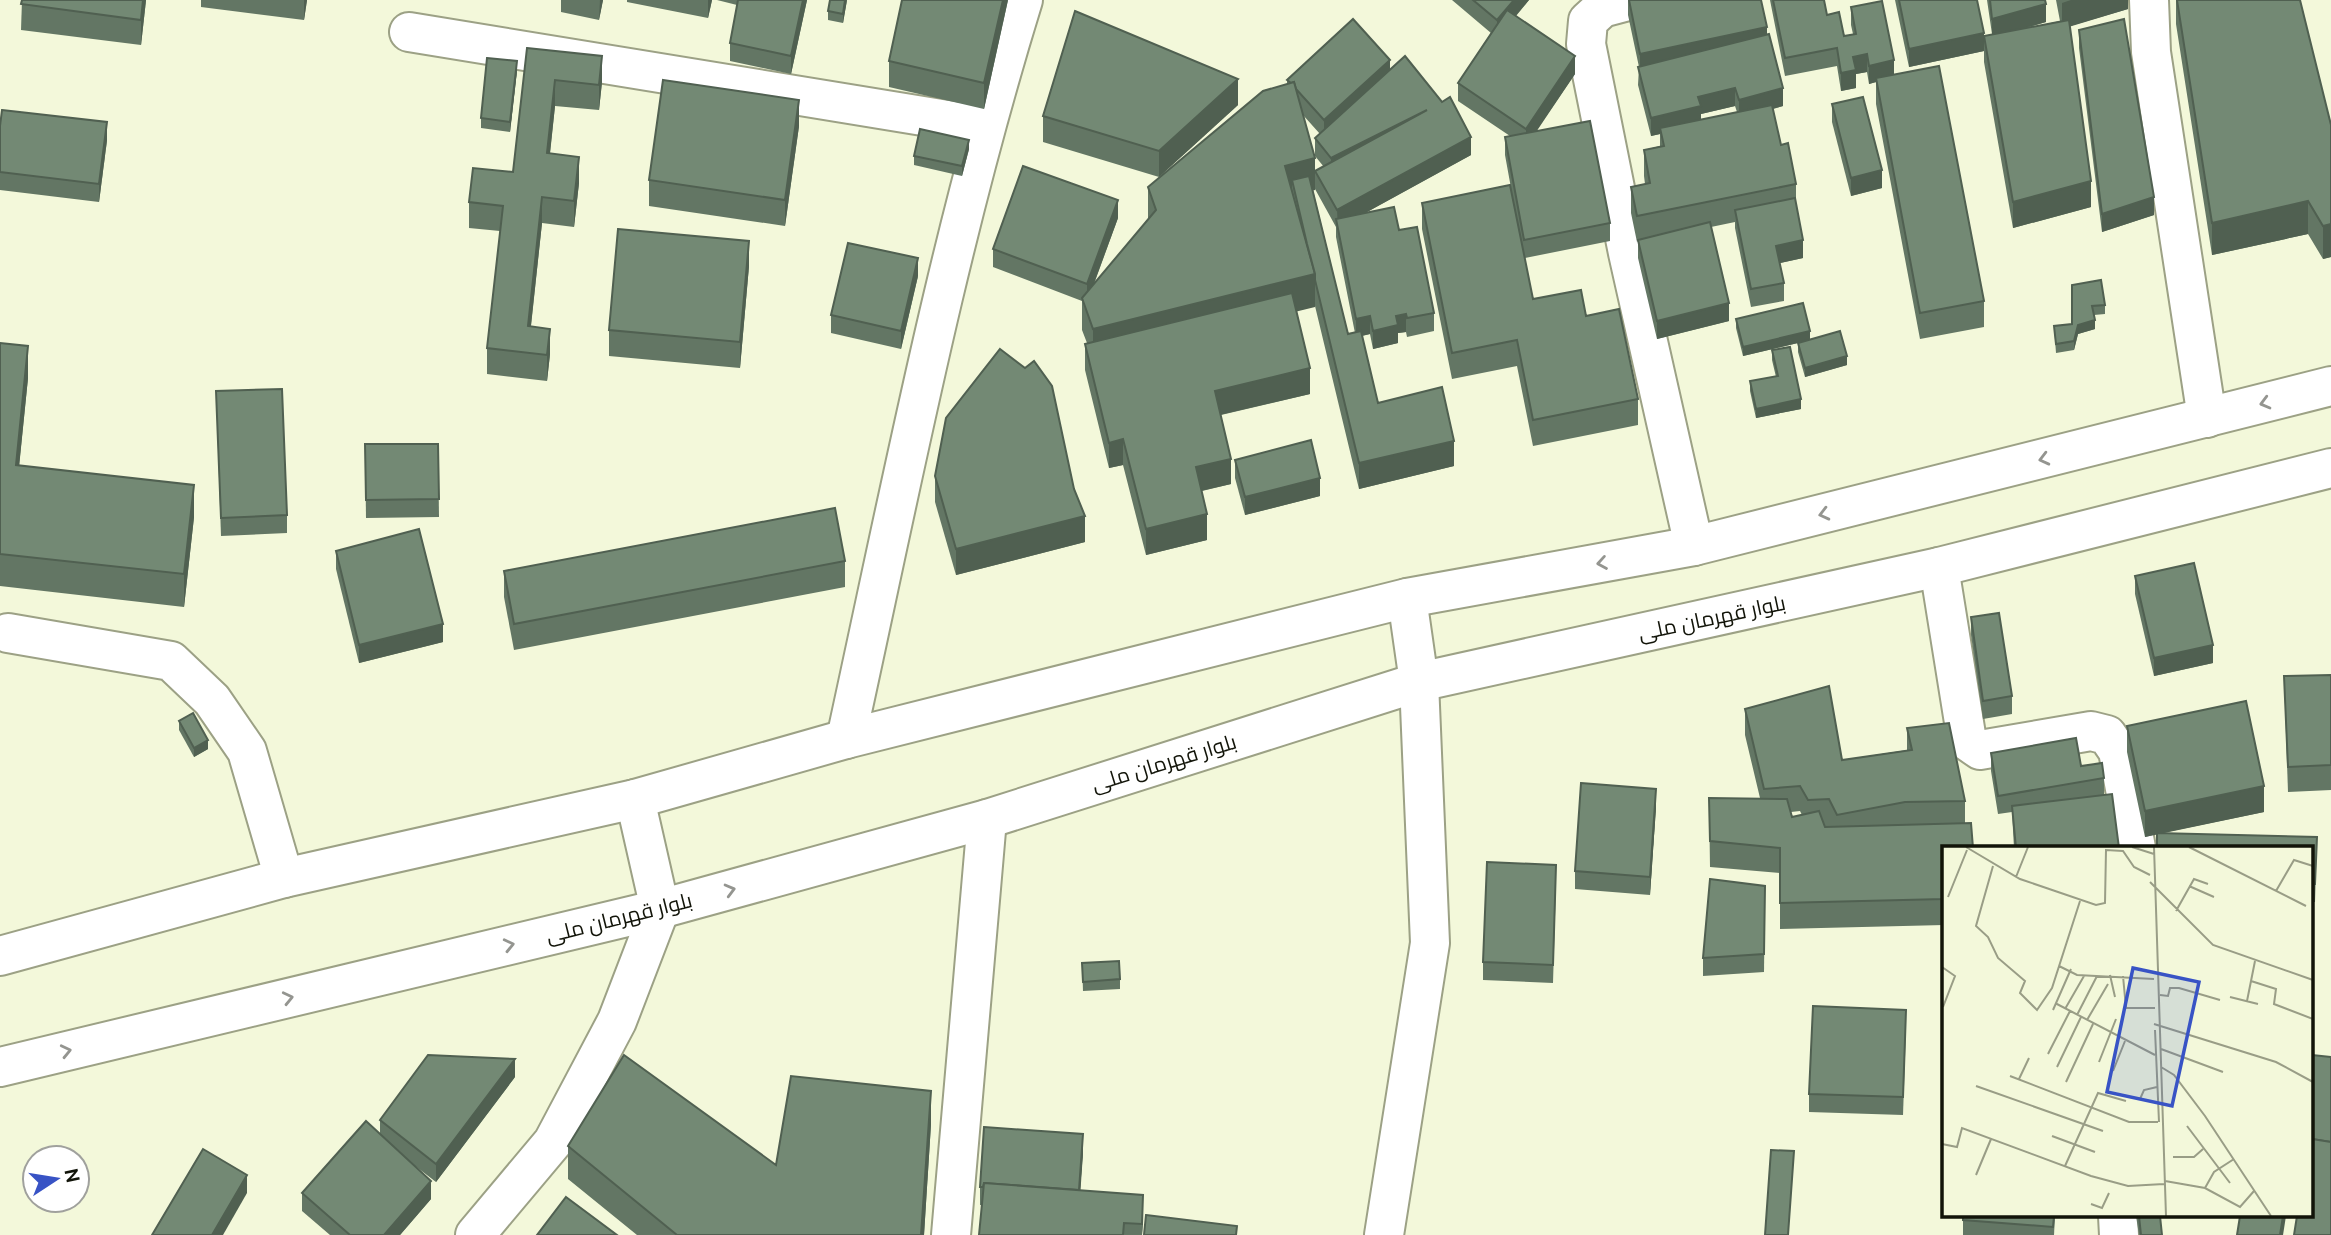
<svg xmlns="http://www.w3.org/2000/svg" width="2331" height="1235" viewBox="0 0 2331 1235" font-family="Ubuntu,Cairo,sans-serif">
<rect width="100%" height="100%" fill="#f3f8da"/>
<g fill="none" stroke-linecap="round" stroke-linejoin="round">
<defs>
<g id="minor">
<path d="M1632 0 1602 8 1588 21 1586 44 1628 253 1694 546"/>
<path d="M2149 0 2151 52 2207 418"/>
<path d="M409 32 984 126"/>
<path d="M1939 567 1967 741 1980 750 2091 731 2107 735 2118 751 2136 848"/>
<path d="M8 633 171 661 212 700 247 751 284 878"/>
<path d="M846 739C900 492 948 242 1023 0"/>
<path d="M2118 1216 2119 1235"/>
<path d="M951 1235 987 819"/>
<path d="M1384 1235 1430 943 1419 682 1407 598"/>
</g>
<path id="tertiary" d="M475 1235 553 1142 617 1021 660 909 635 799"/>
<g id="trunk">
<path d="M0 956 284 878 635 799 846 739 1407 598 1694 546 2331 386"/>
<path d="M0 1067 660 909 987 819 1419 682 1939 567 2331 468"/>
</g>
</defs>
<!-- minor casing -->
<use href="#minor" stroke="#9ca185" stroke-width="42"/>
<!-- tertiary casing -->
<use href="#tertiary" stroke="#9ca185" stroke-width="42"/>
<!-- trunk casing -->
<use href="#trunk" stroke="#9ca185" stroke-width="42"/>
<!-- minor -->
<use href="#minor" stroke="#fff" stroke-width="38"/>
<!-- tertiary -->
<use href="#tertiary" stroke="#fff" stroke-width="38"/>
<!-- trunk -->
<use href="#trunk" stroke="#fff" stroke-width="38"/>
</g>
<!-- wall -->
<g fill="#637664" fill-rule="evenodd">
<path d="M22 0H146L141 45 21 30Z"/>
<path d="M201 0H307L304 20 201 7Z"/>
<path d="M561 0H603L599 20 561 12Z"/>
<path d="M627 0H712L708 18 627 2Z"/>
<path d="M717 0H807L791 74 730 61V43L737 5Z"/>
<path d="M847 0 843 23 828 20V11Z"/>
<path d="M1008 0 984 109 889 87V61Z"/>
<path d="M1452 0H1529L1516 16 1575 74 1536 131 1610 223V241L1525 258 1533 299 1586 316 1638 399V425L1533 446 1517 366 1452 379 1422 229V203L1511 188 1505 155V137L1510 136 1458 101V83L1491 33Z"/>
<path d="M1628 0H1761L1767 35 1783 106 1773 109 1781 145 1796 184V203L1803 258 1780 263 1784 283V301L1751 307 1735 228V222L1711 227 1729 321 1657 339 1638 258V241L1637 242 1631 213V187L1645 184 1644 176V150L1660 146V134L1651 136 1638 85 1639 67 1628 15ZM1735 106 1737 112 1701 120V114Z"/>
<path d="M1770 0H1824L1827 15 1844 36 1853 34 1851 25V7L1894 75 1984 301V327L1920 339 1876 104V82L1869 84 1867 72 1856 74V88L1841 91 1837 66 1785 76Z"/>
<path d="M1895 0H1977L1984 36 1992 34 1987 0H2045L2046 22 2023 29 2060 21 2056 0H2128V9L2070 26 2091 207 2013 228 1984 62V51L1909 67Z"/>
<path d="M2176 0H2300L2331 125V257L2323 259 2308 234 2212 255 2176 24Z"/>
<path d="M2079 30 2154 215 2102 232 2079 48Z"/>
<path d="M527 48 602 82 599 110 555 106 550 154 579 183 574 227 542 223 531 326 550 354 547 381 487 374V348L500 231 469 228V202L513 172Z"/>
<path d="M1390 70 1471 155 1365 213 1399 230 1434 313V331L1407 337 1406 332 1398 333V343L1373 349 1370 334 1362 336 1378 403 1454 466 1359 489 1315 306 1296 311 1310 394 1221 415 1231 484 1202 491 1207 540 1146 555 1123 465 1109 468 1085 370V344L1087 343 1082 330V301L993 267V249L1118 218 1094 284 1148 219V187L1287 84V80ZM1303 115 1320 134 1315 138V156L1324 167 1315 171V189L1336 227V237L1355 333 1348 334 1313 190H1315Z"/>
<path d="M517 71 510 132 481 128V118Z"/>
<path d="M1832 104 1882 188 1851 196 1832 122Z"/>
<path d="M1238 105 1159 177 1043 142V116Z"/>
<path d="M0 126 107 140 99 202 0 190Z"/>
<path d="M799 126 785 226 649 206V180Z"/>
<path d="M969 149 962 176 914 165V156Z"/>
<path d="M749 266 740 368 609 356V330Z"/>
<path d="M918 276 901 349 831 333V315Z"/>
<path d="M2072 285 2105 305V314L2094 315 2095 329 2078 334 2074 350 2056 353 2054 326 2072 324Z"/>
<path d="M1736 319 1810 340 1847 365 1805 377 1798 352V343L1743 356 1736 328Z"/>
<path d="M0 343 28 378 19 466 194 517 184 607 0 586Z"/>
<path d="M1772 350 1801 409 1756 418 1750 391V381L1776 377 1772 360Z"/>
<path d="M216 391 287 515V533L221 536Z"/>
<path d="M365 444H438L439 517 366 518Z"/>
<path d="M1235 460 1320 496 1245 515 1235 478Z"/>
<path d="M935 476 1085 542 956 575 935 502Z"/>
<path d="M336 551 443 642 359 663 336 569Z"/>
<path d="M845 561V587L514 650 504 597V571Z"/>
<path d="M2135 576 2213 663 2154 676 2135 594Z"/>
<path d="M1971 617 2012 696V714L1983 719 1971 635Z"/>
<path d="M2331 675V790L2288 792 2284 676Z"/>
<path d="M2246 701 2264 786V812L2162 833 2317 837 2315 902H2312V848H2157V834L2145 837 2127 752V726Z"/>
<path d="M1745 709 1842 760 1907 750V728L1965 801V823L1944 848V925L1780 929V873L1710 867 1709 798H1760L1745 735ZM1800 811 1802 815 1792 817 1791 812Z"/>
<path d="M179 721 208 749 194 757 179 730Z"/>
<path d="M1991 753 2081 766 2104 778V795L2119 848H2014L2012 812 1998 814 1991 771Z"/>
<path d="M1656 807 1650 895 1575 889V871Z"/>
<path d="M1556 883 1553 983 1483 980V962Z"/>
<path d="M1765 886 1764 972 1703 976V958Z"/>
<path d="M1082 963 1120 979V989L1083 991Z"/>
<path d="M1906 1028 1903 1115 1809 1112V1094Z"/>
<path d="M515 1077 436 1182 410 1162 431 1199 400 1235H330L302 1211V1193L380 1134V1120Z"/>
<path d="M931 1124 924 1235H637L568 1179V1146L776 1165Z"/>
<path d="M1083 1153 1080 1190 1143 1221 1142 1235H979L982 1205H980V1187Z"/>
<path d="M1963 1216H2055L2054 1235H1963Z"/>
<path d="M2136 1216H2160L2162 1235H2139Z"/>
</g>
<!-- shaded-wall -->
<g fill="#506051">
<path d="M143 0H146L141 45V20Z"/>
<path d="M304 0H307L304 20Z"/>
<path d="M600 0H603L599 20Z"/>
<path d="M708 0H712L708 18Z"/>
<path d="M803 0H807L791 74V56Z"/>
<path d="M845 0H847L843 23V14Z"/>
<path d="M1003 0H1008L984 109V83Z"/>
<path d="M1514 0H1529L1497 38V20Z"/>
<path d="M2071 0H2128V9L2062 29V3Z"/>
<path d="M2046 4V22L1992 37V19Z"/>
<path d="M1767 27V45L1640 72V54Z"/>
<path d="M1984 33V51L1909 67V49Z"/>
<path d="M1867 54V72L1856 74V88L1841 91V73L1853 57Z"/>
<path d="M602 56V82L599 110V85Z"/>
<path d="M1575 56V74L1526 147V129Z"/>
<path d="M1390 60V78L1324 138V120Z"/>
<path d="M1894 60V78H1876V82L1869 84V66Z"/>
<path d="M517 61V71L510 132V122Z"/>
<path d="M1238 79V105L1159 177V151Z"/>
<path d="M555 80V106L547 179V153Z"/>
<path d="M1735 88V106L1701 114V124L1660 128V134L1651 136V118L1698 97Z"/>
<path d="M1783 88V106L1739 118V100Z"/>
<path d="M799 100V126L785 226V200Z"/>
<path d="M1427 110 1331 176V158Z"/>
<path d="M107 122V140L99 202V184Z"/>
<path d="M1471 137V155L1338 228 1337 210Z"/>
<path d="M969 140V149L962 176V166Z"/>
<path d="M579 157V183L574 227V201Z"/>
<path d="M1315 158V190L1295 195 1292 180V196L1285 166Z"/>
<path d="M1882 170V188L1851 196V178Z"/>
<path d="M2091 181V207L2013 228V202Z"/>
<path d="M542 197V223L528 352V326Z"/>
<path d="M2154 197V215L2102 232V214Z"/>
<path d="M1118 200V218L1087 302V284Z"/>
<path d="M2308 201V234L2212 255V223Z"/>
<path d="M2331 224V257L2323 259V226Z"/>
<path d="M1803 240V258L1776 264V246Z"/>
<path d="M749 241V266L740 368V342Z"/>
<path d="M918 258V276L901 349V331Z"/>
<path d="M1315 274V307L1093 361V329Z"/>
<path d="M1729 303V321L1657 339V321Z"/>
<path d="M1406 314V332L1398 333V343L1373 349V331L1396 316Z"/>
<path d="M1370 316V334L1356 337V319Z"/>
<path d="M2095 320V329L2078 334 2074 350V341L2078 325Z"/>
<path d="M550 329V354L547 381V355Z"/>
<path d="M1810 331V340L1743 356V347Z"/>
<path d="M28 346V378L16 497V465Z"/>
<path d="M1847 356V365L1805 377V368Z"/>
<path d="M1310 368V394L1215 416V391Z"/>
<path d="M1801 399V409L1756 418V409Z"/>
<path d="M1123 439V465L1109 468V443Z"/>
<path d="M1454 441V466L1359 489V463Z"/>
<path d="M1231 459V484L1196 492V467Z"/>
<path d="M1320 478V496L1245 515V497Z"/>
<path d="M194 485V517L184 607V574Z"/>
<path d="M1207 514V540L1146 555V529Z"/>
<path d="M1085 516V542L956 575V549Z"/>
<path d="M443 624V642L359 663V645Z"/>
<path d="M2213 645V663L2154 676V658Z"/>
<path d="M208 740V749L194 757V748Z"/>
<path d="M2264 786V812L2145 837V811Z"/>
<path d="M1656 789V807L1650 895V877Z"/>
<path d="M515 1059V1077L436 1182V1164Z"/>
<path d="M931 1091V1124L924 1235H921Z"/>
<path d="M1083 1134V1153L1079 1212V1194Z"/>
<path d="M247 1175V1193L223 1235H212Z"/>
<path d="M431 1181V1199L400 1235H384Z"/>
<path d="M1143 1195V1221L1142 1235V1224Z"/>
<path d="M2283 1216H2286L2283 1235H2280Z"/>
</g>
<!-- building -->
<g fill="#738974" stroke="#506051" stroke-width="2">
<path d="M22 0H143L141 20 21 4Z"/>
<path d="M738 0H803L791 56 730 43Z"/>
<path d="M830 0H845L843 14 828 11Z"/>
<path d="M902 0H1003L984 83 889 61Z"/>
<path d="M1473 0H1514L1497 20Z"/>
<path d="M1629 0H1761L1767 27 1640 54Z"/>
<path d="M1773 0H1824L1827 15 1839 12 1844 36 1856 34 1851 7 1882 1 1894 60 1869 66 1867 54 1853 57 1856 70 1841 73 1837 48 1785 58Z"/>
<path d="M1899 0H1977L1984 33 1909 49Z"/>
<path d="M1990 0H2045L2046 4 1992 19Z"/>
<path d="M2177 0H2300L2331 125V224L2323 226 2308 201 2212 223Z"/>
<path d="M1507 10 1575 56 1526 129 1458 83Z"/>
<path d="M1075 11 1238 79 1159 151 1043 116Z"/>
<path d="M1353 19 1390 60 1324 120 1296 89 1294 82 1291 83 1287 80Z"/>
<path d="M2124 19 2154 197 2102 214 2079 30Z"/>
<path d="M2069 20 2091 181 2013 202 1984 36Z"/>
<path d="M1769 34 1783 88 1739 100 1735 88 1698 97 1701 106 1651 118 1638 67Z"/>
<path d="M527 48 602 56 599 85 555 80 547 153 579 157 574 201 542 197 528 326 550 329 547 355 487 348 503 206 469 202 473 168 513 172Z"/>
<path d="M1405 56 1442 102 1450 97 1471 137 1337 210 1315 171 1427 110 1331 158 1315 138Z"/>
<path d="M487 58 517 61 510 122 481 118Z"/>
<path d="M1939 66 1984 301 1920 313 1876 78Z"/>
<path d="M663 80 799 100 785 200 649 180Z"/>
<path d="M1294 82 1315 158 1285 166 1315 274 1093 329 1082 298 1156 210 1148 187 1263 91Z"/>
<path d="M1863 97 1882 170 1851 178 1832 104Z"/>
<path d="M1772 105 1781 145 1788 143 1796 184 1637 216 1631 187 1650 183 1644 150 1664 146 1660 128Z"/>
<path d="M2 110 107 122 99 184 0 172V126Z"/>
<path d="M1590 121 1610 223 1524 240 1505 137Z"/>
<path d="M920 129 969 140 962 166 914 156Z"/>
<path d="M1023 166 1118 200 1087 284 993 249Z"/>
<path d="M1309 176 1348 334 1361 331 1378 403 1442 387 1454 441 1359 463 1315 280V274L1307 244 1292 180Z"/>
<path d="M1510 185 1533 299 1581 290 1586 316 1619 309 1638 399 1533 420 1517 340 1452 353 1422 203Z"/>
<path d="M1795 198 1803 240 1776 246 1784 283 1751 289 1735 210Z"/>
<path d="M1394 207 1399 230 1417 227 1434 313 1407 318 1406 314 1396 316 1398 325 1373 331 1370 316 1356 319 1336 219Z"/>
<path d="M1710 222 1729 303 1657 321 1638 240Z"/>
<path d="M618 229 749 241 740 342 609 330Z"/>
<path d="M848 243 918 258 901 331 831 315Z"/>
<path d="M2101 280 2105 305 2092 306 2095 320 2078 325 2074 341 2056 344 2054 326 2072 324V285Z"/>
<path d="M1292 293 1310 368 1215 391 1231 459 1196 467 1207 514 1146 529 1123 439 1109 443 1085 344Z"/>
<path d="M1803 303 1810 331 1743 347 1736 319Z"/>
<path d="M1840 331 1847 356 1805 368 1798 343Z"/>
<path d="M0 343 28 346 16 465 194 485 184 574 0 554Z"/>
<path d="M1790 347 1801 399 1756 409 1750 381 1778 376 1772 350Z"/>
<path d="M1000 349 1025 368 1034 361 1052 386 1074 489 1085 516 956 549 935 476 946 418Z"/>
<path d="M282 389 287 515 221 518 216 391Z"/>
<path d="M1311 440 1320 478 1245 497 1235 460Z"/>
<path d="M365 444H438L439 499 366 500Z"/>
<path d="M835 508 845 561 514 624 504 571Z"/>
<path d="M419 529 443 624 359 645 336 551Z"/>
<path d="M2194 563 2213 645 2154 658 2135 576Z"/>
<path d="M1999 613 2012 696 1983 701 1971 617Z"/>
<path d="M2331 675V765L2288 767 2284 676Z"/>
<path d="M1829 686 1842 760 1912 750 1907 728 1949 723 1965 801 1905 802 1837 815 1829 799 1808 800 1800 786 1764 789 1745 709Z"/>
<path d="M2246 701 2264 786 2145 811 2127 726Z"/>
<path d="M193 713 208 740 194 748 179 721Z"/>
<path d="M2076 738 2081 766 2102 763 2104 778 1998 796 1991 753Z"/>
<path d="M1581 783 1656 789 1650 877 1575 871Z"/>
<path d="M2112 794 2119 848H2016L2012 806Z"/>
<path d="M1709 798 1787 799 1792 817 1819 811 1825 827 1971 823 1973 848H1944V899L1780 903V848L1710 841Z"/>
<path d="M2157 833 2317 837 2315 884H2312V848H2157Z"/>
<path d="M1487 862 1556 865 1553 965 1483 962Z"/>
<path d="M1710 879 1765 886 1764 954 1703 958Z"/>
<path d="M1119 961 1120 979 1083 982 1082 963Z"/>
<path d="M1813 1006 1906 1010 1903 1097 1809 1094Z"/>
<path d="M428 1055 515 1059 436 1164 380 1120Z"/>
<path d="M624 1055 776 1165 791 1076 931 1091 921 1235H677L568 1146Z"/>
<path d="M2312 1055 2331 1057V1142L2312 1139Z"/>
<path d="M366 1121 431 1181 384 1235H350L302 1193Z"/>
<path d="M984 1127 1083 1134 1079 1190 984 1183 983 1187H980Z"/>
<path d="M2312 1139 2331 1142V1235H2294L2297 1216H2312Z"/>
<path d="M203 1149 247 1175 212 1235H152Z"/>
<path d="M1771 1150 1794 1151 1788 1235H1765Z"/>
<path d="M984 1183 1143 1195 1142 1224 1124 1223 1123 1235H979Z"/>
<path d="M566 1197 617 1235H537Z"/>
<path d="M1146 1215 1237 1226 1236 1235H1144Z"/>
<path d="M1963 1216H2054L2053 1227 1963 1220Z"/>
<path d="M2139 1216H2160L2162 1235H2141Z"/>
<path d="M2240 1216H2283L2280 1235H2237Z"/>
</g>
<!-- one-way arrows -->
<defs><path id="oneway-chevron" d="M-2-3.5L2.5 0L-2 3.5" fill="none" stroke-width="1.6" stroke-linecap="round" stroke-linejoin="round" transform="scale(1.75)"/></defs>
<g stroke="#949590">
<use href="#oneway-chevron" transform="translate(2265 403) rotate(165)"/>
<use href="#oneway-chevron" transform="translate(2044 459) rotate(166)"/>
<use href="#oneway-chevron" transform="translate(1824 514) rotate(166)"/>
<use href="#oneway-chevron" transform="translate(1602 563) rotate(170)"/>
<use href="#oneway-chevron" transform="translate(730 890) rotate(-15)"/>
<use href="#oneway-chevron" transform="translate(509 945) rotate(-13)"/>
<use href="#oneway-chevron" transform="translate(288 998) rotate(-13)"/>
<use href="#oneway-chevron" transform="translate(66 1051) rotate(-13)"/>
</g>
<g text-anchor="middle" stroke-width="5" stroke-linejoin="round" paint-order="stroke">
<!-- street labels -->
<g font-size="21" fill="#121409" stroke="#fff">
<text transform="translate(1712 618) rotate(-12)" y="7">بلوار قهرمان ملی</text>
<text transform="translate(1164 763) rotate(-17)" y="7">بلوار قهرمان ملی</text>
<text transform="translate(619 918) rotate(-14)" y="7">بلوار قهرمان ملی</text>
</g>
</g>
<!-- overview -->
<g transform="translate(1942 846)">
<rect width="371" height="371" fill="#f3f8da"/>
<path fill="none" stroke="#999d86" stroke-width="2" d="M24 1 78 33 154 59 163 57 164 4 181 5 192 21 208 29M190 1 212 8M212 1 224 370M247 1 364 60M51 20 34 80 46 91 56 112 83 135 78 147 95 164 110 142 138 55M74 31 86 1M208 36 271 99 371 134M247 40 272 51M334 45 352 14 371 20M6 51 25 4M234 65 252 33 266 38M117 120 135 129 212 133M0 121 13 130 1 161M168 129 173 151M181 130 184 162H213M309 135 334 143 332 158 371 173M218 149 226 150 228 142H237L278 154M288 151 316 158M305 155 313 115M113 157 213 209M123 163 142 130M111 164 129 123M135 169 155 130M145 174 166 138M212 178 334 216 371 236M213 184 217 276M219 203 281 226M106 208 128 165M157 216 174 173M115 221 139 171M219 221 232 229 263 270 329 370M171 225 183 195M68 230 187 276H216M77 233 87 212M124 236 151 178M34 240 161 285M198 253 202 244 215 241M245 280 288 337M110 290 153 306M0 298 15 301 20 282 149 330 186 340 222 338M231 311H252L261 303M123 320 156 247 184 255M34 329 49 293M223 335 263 342 298 361 312 345M263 342 272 326 292 313M149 358 160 362 167 347"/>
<path fill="#3853c5" fill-opacity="0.15" stroke="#3853c5" stroke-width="3.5" d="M191 122 257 136 230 260 165 246Z"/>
<rect width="371" height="371" fill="none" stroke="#121409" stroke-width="3.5"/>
</g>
<!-- north arrow -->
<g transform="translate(56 1179) rotate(78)"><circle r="33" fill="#ffffff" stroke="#a0a19d" stroke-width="2"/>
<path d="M0-5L12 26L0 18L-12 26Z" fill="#3853c5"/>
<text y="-10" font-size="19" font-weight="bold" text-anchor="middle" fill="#121409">N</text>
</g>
</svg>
